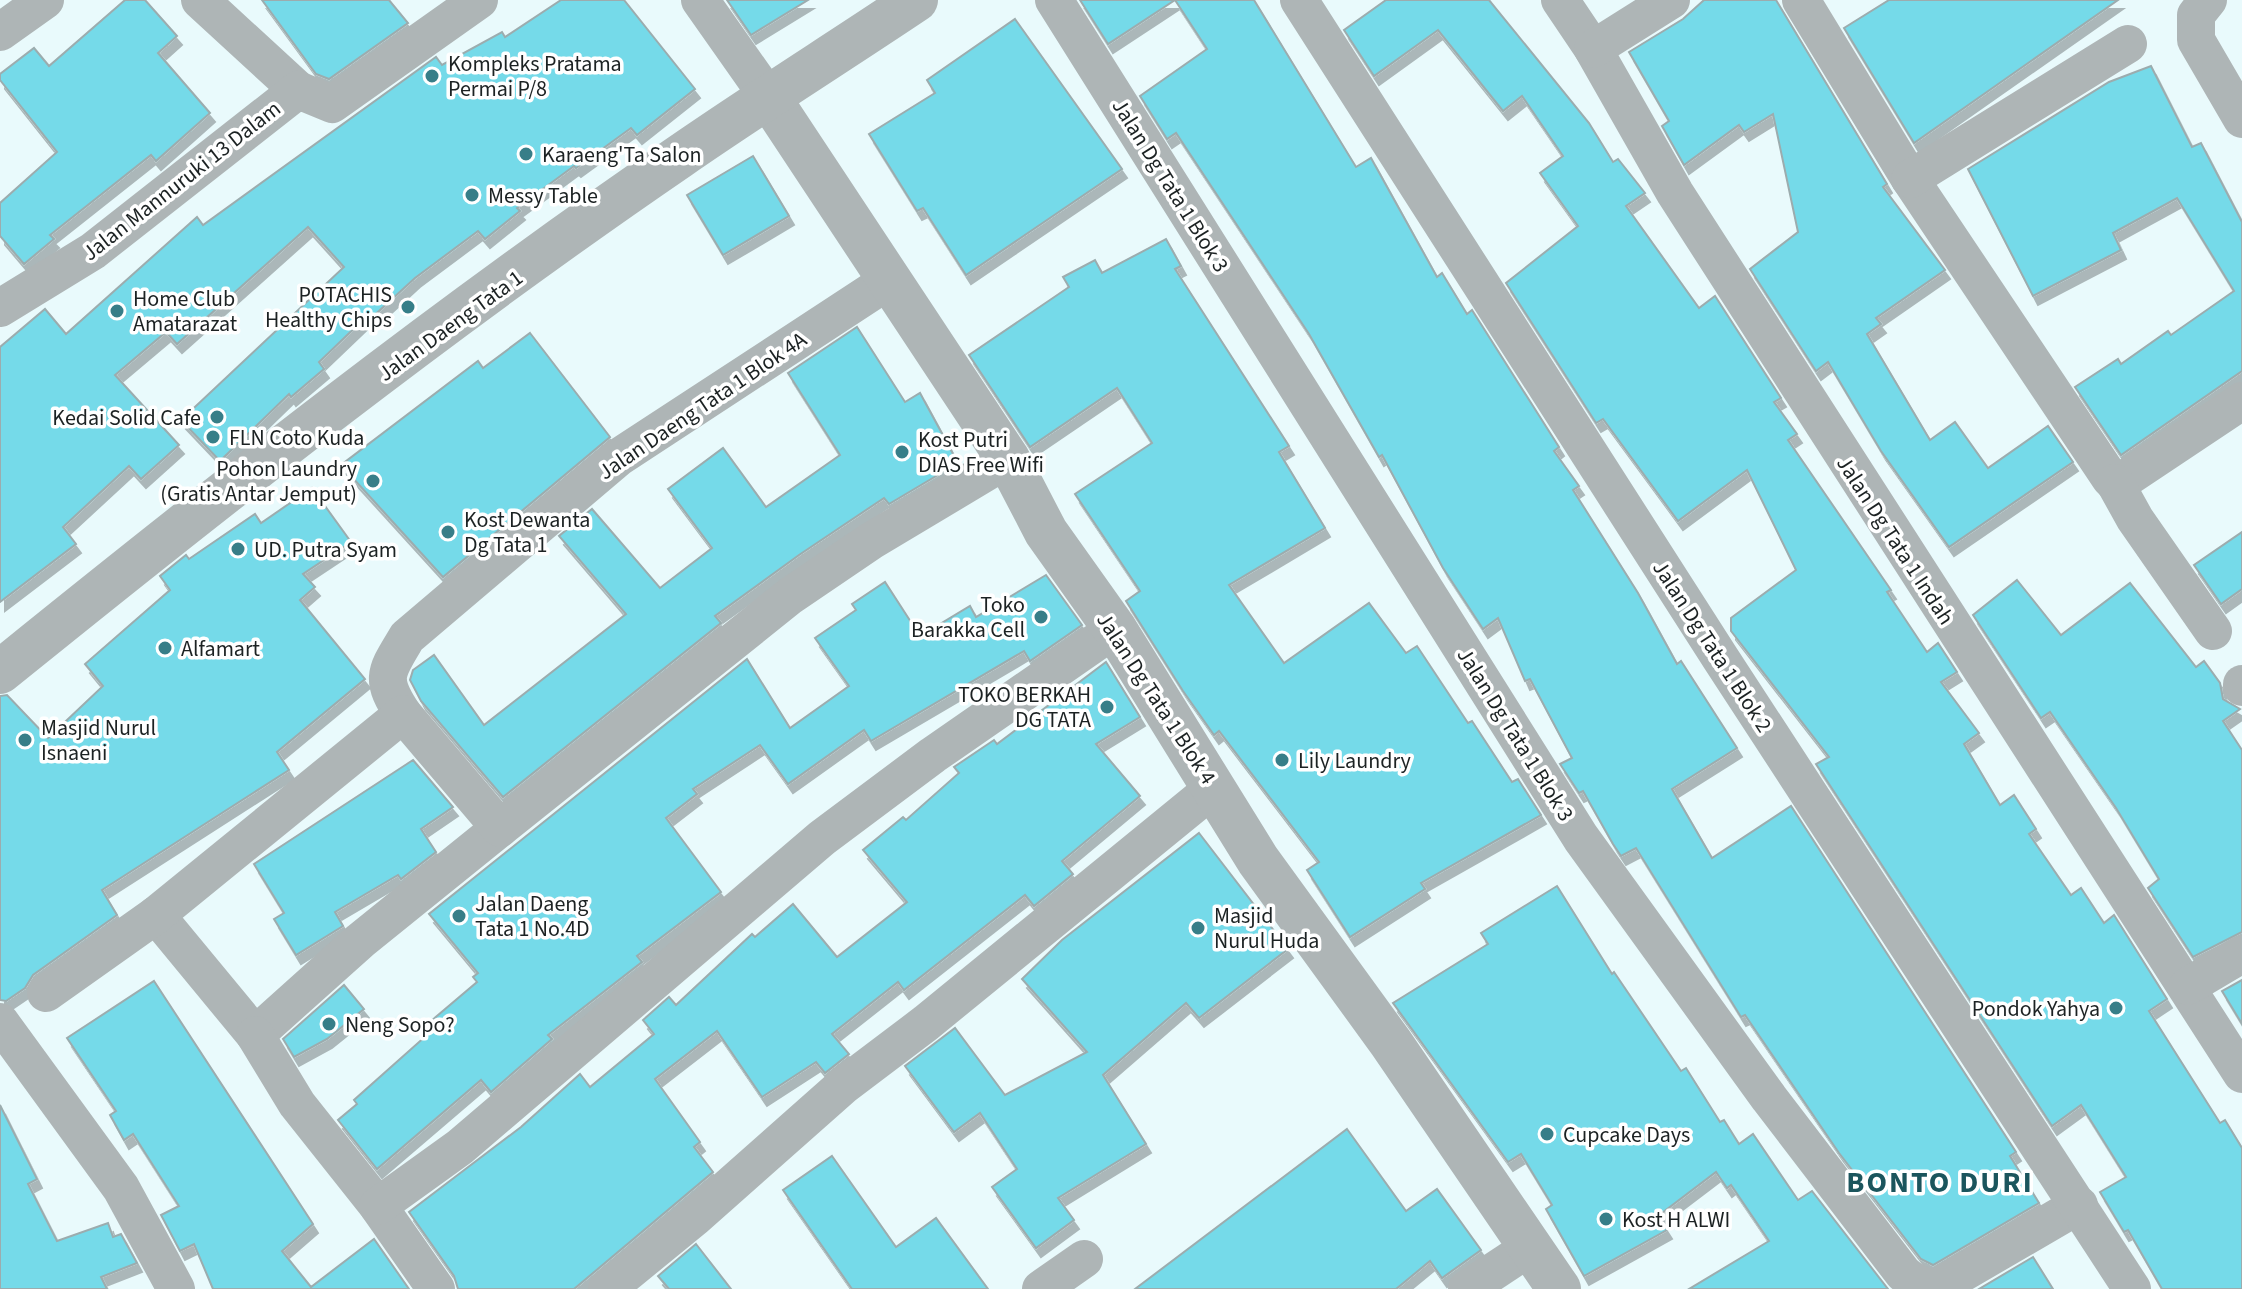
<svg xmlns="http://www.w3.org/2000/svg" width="2242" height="1289" viewBox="0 0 2242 1289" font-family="'Source Sans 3',sans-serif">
<defs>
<filter id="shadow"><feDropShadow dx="5" dy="9" stdDeviation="0" flood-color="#0004"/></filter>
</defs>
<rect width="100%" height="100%" fill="#e9fafc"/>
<!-- building -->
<g fill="#74dae9" stroke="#9cacae" stroke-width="2" filter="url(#shadow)">
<path d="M125 0H145L177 36 158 53 210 113 156 161 151 155 50 235 54 239 24 264 0 236V203L57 152 0 80V74L34 48 49 66Z"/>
<path d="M262 0H389L408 23 329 79 316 74Z"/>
<path d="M561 0H624L695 89 637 135 631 128 576 168 574 166 517 208 520 211 485 239 478 231 415 278 368 321 365 318 319 362 324 369 291 397 289 394 220 461 181 420 344 267 308 227 177 344 166 332 115 375 179 445 141 479 129 466 63 527 76 544 0 602V347L45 309 66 334 197 217 203 225 436 57 442 65 502 32 505 37Z"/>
<path d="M727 0H808L751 35Z"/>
<path d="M1080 0H1175L1108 44Z"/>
<path d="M1175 0H1254L1356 167 1371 158 1437 277 1442 273 1467 314 1472 310 1559 447 1554 451 1579 486 1573 490 1638 593 1677 664 1681 661 1737 748 1672 789 1712 858 1791 806 2016 1152 2010 1156 2039 1203 1933 1265 1921 1259 1839 1153 1745 1015 1741 1017 1636 848 1621 856 1613 844 1583 791 1579 793 1560 764 1572 758 1530 679 1525 681 1498 618 1483 629 1443 568 1382 455 1379 457 1309 334 1176 133 1167 139 1140 96 1207 49Z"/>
<path d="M1386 0H1489L1589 123 1613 162 1618 159 1645 193 1626 206 1699 308 1715 296 1781 398 1774 402 1797 434 1788 440 1891 590 1887 592 1927 652 1938 643 1957 672 1941 682 1979 733 1964 744 2000 805 2014 795 2036 829 2029 834 2071 895 2081 888 2104 923 2114 915 2167 999 2149 1011 2220 1123 2225 1120 2242 1148V1289H2162L2128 1230 2124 1232 2100 1192 2126 1177 2081 1105 2052 1126 1816 764 1829 757 1731 631V618L1796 570 1747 470 1678 521 1603 419 1596 423 1506 283 1578 226 1540 173 1563 156 1522 96 1503 111 1438 30 1374 76 1344 30Z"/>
<path d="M1704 0H1776L1887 184 1883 187 1945 270 1876 318 1881 324 1867 334 1930 440 1955 422 1988 468 2048 426 2073 462 1949 547 1881 451 1828 362 1816 371 1750 269 1798 232 1773 114 1744 132 1739 125 1684 165 1662 126 1669 121 1629 52 1683 19Z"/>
<path d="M1889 0H2118L1914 143 1844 28Z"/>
<path d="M1015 19 1122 169 966 275 923 208 917 211 869 134 935 93 927 80Z"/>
<path d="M2151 66 2192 147 2201 143 2242 222V371L2121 455 2075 387 2118 359 2121 364 2168 331 2171 335 2234 291 2177 198 2113 233 2121 250 2033 296 1968 169 2109 82Z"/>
<path d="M753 156 789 216 723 255 687 195Z"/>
<path d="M1166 239 1181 266 1175 269 1289 446 1279 452 1325 528 1229 585 1284 663 1369 603 1406 653 1417 646 1468 723 1472 721 1512 782 1518 779 1541 815 1421 883 1425 889 1350 937 1307 870 1319 862 1219 731 1214 735 1183 691 1126 601 1140 591 1075 494 1152 443 1117 388 1030 447 969 355 1069 287 1063 277 1095 260 1102 273Z"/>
<path d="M857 327 905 402 920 393 958 463 889 504 884 498 799 555 715 616 721 623 503 797 421 701 410 680 413 670 434 655 484 725 626 614 559 536 592 509 660 588 712 548 668 489 723 448 766 507 840 455 788 373Z"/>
<path d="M530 333 610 437 443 577 341 465 478 361 483 368Z"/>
<path d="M312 488 351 542 303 574 315 587 300 600 365 679 277 752 289 770 102 890 117 915 33 975 25 988 6 1001 0 1000V696L7 695 48 738 103 686 85 664 170 590 160 576 186 555 189 559 255 514 261 523Z"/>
<path d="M2242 532V589L2221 604 2194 565Z"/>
<path d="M1046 575 1082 625 1030 661 1024 651 871 741 864 730 788 784 760 745 693 789 697 794 666 818 721 892 637 956 642 962 548 1035 552 1039 491 1092 481 1080 377 1169 338 1120 357 1104 354 1100 436 1027 431 1021 477 982 473 977 478 973 429 914 747 659 790 728 849 686 815 638 856 610 852 604 885 582 920 636 970 606 976 617Z"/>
<path d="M2017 580 2061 635 2130 583 2196 667 2204 661 2220 683 2223 699 2240 709 2223 721 2242 750V932L2193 957 2148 888 2159 879 2116 808 2050 712 2041 718 1973 615Z"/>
<path d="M1106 662 1140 717 1096 744 1140 796 1062 861 1073 874 1034 906 1025 895 904 990 898 982 832 1034 849 1054 825 1073 816 1062 762 1097 717 1031 655 1079 700 1142 694 1147 713 1172 574 1289H458L454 1276 409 1212 521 1127 580 1074 590 1087 654 1034 643 1020 669 997 676 1005 752 934 755 937 793 904 837 957 907 902 863 850 903 817 906 820 959 773 954 767 994 740 997 744Z"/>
<path d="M413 760 453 807 421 829 436 852 401 879 398 875 335 912 343 926 296 955 274 919 284 913 254 864Z"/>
<path d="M1199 833 1288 949 1199 1018 1186 1003 1103 1075 1146 1144 1058 1198 1074 1220 1036 1248 992 1187 1017 1169 980 1113 954 1132 905 1066 955 1028 1005 1095 1087 1052 1022 979 1062 940Z"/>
<path d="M1557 886 1612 974 1614 972 1681 1071 1686 1068 1720 1122 1724 1120 1739 1144 1753 1134 1798 1200 1812 1191 1888 1289H1689L1769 1241 1731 1185 1727 1188 1716 1172 1658 1216 1667 1230 1584 1276 1546 1209 1552 1205 1521 1154 1508 1162 1393 1003 1488 944 1481 933Z"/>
<path d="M2242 980V1024L2222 991Z"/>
<path d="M154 981 313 1224 282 1251 311 1287 374 1239 409 1289H213L194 1244 180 1251 161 1215 179 1206 133 1134 124 1140 110 1115 116 1111 67 1038Z"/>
<path d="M344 985 364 1009 327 1039 294 1057 283 1039Z"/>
<path d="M0 1105 37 1179 28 1184 57 1241 108 1223 113 1237 121 1234 137 1263 101 1277 107 1289H0Z"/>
<path d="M1347 1129 1406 1211 1437 1189 1481 1250 1442 1278 1430 1261 1396 1289H1135Z"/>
<path d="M832 1156 896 1247 936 1218 988 1289H852L783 1190Z"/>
<path d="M696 1244 731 1289H669L658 1276Z"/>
<path d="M2033 1257 2053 1289H1979Z"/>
</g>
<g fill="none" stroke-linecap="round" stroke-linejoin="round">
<!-- minor -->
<g stroke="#aeb5b6" stroke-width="38">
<path d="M200 0 298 90"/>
<path d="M700 0 769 98"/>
<path d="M1054 0 1581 838 1769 1098 1903 1273C1914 1283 1925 1289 1940 1286L2079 1205"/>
<path d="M1299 0 1721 659 2132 1289"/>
<path d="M1560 0 1593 49 1675 193 2242 1074"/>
<path d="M1801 0 1910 179 2110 478 2115 483 2128 477 2242 401"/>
<path d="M2208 0 2196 15V40L2242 119"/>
<path d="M0 32 45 0"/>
<path d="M1593 49 1671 0"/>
<path d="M1910 179 2128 44"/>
<path d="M0 308 93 251 298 90 332 104 479 0"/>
<path d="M2115 483 2135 519 2213 631"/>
<path d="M2242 684V687"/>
<path d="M403 714C379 678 386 672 407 637L619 457 888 281"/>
<path d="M156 915 255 1035 360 941 500 828"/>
<path d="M2188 986 2242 954"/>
<path d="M46 993 156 915 403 714 500 828 790 596 871 541 1008 459"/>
<path d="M0 1022 121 1188 176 1289"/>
<path d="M255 1035 297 1104 378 1206 436 1289"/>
<path d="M378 1206 460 1147 822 838 933 755 1115 629"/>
<path d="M607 1289 695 1217 844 1085 926 1023 1215 787"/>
<path d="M1041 1289 1084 1259"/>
<path d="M1467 1289 1529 1248"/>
</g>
<!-- tertiary -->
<g stroke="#aeb5b6" stroke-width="44">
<path d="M769 98 1008 459 1046 532 1115 629 1258 860 1391 1043 1559 1289"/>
<path d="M0 672C220 494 445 317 679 157 757 103 837 53 916 0"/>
</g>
</g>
<!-- markers -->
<g fill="#377e88" stroke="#fff" stroke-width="3">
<circle cx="432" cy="76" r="8"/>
<circle cx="526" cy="154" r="8"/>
<circle cx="472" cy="195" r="8"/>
<circle cx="408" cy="307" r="8"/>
<circle cx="117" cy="311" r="8"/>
<circle cx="217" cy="417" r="8"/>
<circle cx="213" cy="437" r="8"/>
<circle cx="902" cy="452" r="8"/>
<circle cx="373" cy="481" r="8"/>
<circle cx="448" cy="532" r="8"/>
<circle cx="238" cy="549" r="8"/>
<circle cx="1041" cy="617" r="8"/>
<circle cx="165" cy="648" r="8"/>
<circle cx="1107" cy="707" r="8"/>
<circle cx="25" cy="740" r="8"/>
<circle cx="1282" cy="760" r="8"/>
<circle cx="459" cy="916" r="8"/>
<circle cx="1198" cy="928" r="8"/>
<circle cx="2116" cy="1008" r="8"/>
<circle cx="329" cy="1024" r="8"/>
<circle cx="1547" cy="1134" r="8"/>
<circle cx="1606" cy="1219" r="8"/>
</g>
<g text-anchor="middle" stroke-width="7" stroke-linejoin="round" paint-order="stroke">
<!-- poi labels -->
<g font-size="22" fill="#1c2223" stroke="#fff" text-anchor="start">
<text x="448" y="71">Kompleks Pratama<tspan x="448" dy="25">Permai P/8</tspan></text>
<text x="542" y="162">Karaeng'Ta Salon</text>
<text x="488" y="203">Messy Table</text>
<text x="392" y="302" text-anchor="end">POTACHIS<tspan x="392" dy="25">Healthy Chips</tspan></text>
<text x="133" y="306">Home Club<tspan x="133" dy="25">Amatarazat</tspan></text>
<text x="201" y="425" text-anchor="end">Kedai Solid Cafe</text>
<text x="229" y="445">FLN Coto Kuda</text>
<text x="918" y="447">Kost Putri<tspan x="918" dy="25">DIAS Free Wifi</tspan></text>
<text x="357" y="476" text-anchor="end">Pohon Laundry<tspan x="357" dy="25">(Gratis Antar Jemput)</tspan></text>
<text x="464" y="527">Kost Dewanta<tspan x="464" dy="25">Dg Tata 1</tspan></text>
<text x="254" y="557">UD. Putra Syam</text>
<text x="1025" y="612" text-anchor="end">Toko<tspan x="1025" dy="25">Barakka Cell</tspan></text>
<text x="181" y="656">Alfamart</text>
<text x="1091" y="702" text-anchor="end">TOKO BERKAH<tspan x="1091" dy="25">DG TATA</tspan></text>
<text x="41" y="735">Masjid Nurul<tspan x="41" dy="25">Isnaeni</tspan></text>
<text x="1298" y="768">Lily Laundry</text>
<text x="475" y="911">Jalan Daeng<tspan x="475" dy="25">Tata 1 No.4D</tspan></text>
<text x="1214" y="923">Masjid<tspan x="1214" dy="25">Nurul Huda</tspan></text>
<text x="2100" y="1016" text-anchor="end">Pondok Yahya</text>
<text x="345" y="1032">Neng Sopo?</text>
<text x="1563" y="1142">Cupcake Days</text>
<text x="1622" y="1227">Kost H ALWI</text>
</g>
<!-- street labels -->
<g font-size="22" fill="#1c2223" stroke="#fff">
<text transform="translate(181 180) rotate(-38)" y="8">Jalan Mannuruki 13 Dalam</text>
<text transform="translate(1171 185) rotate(58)" y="8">Jalan Dg Tata 1 Blok 3</text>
<text transform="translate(450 325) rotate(-36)" y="8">Jalan Daeng Tata 1</text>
<text transform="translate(702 405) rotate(-34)" y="8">Jalan Daeng Tata 1 Blok 4A</text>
<text transform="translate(1896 540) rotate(57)" y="8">Jalan Dg Tata 1 Indah</text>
<text transform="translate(1713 646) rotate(57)" y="8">Jalan Dg Tata 1 Blok 2</text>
<text transform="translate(1157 698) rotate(57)" y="8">Jalan Dg Tata 1 Blok 4</text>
<text transform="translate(1516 734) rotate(58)" y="8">Jalan Dg Tata 1 Blok 3</text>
</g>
<!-- district labels -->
<g font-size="30" font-weight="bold" letter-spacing="2" fill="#1b555d" stroke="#fff">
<text x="1940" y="1192">BONTO DURI</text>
</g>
</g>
</svg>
